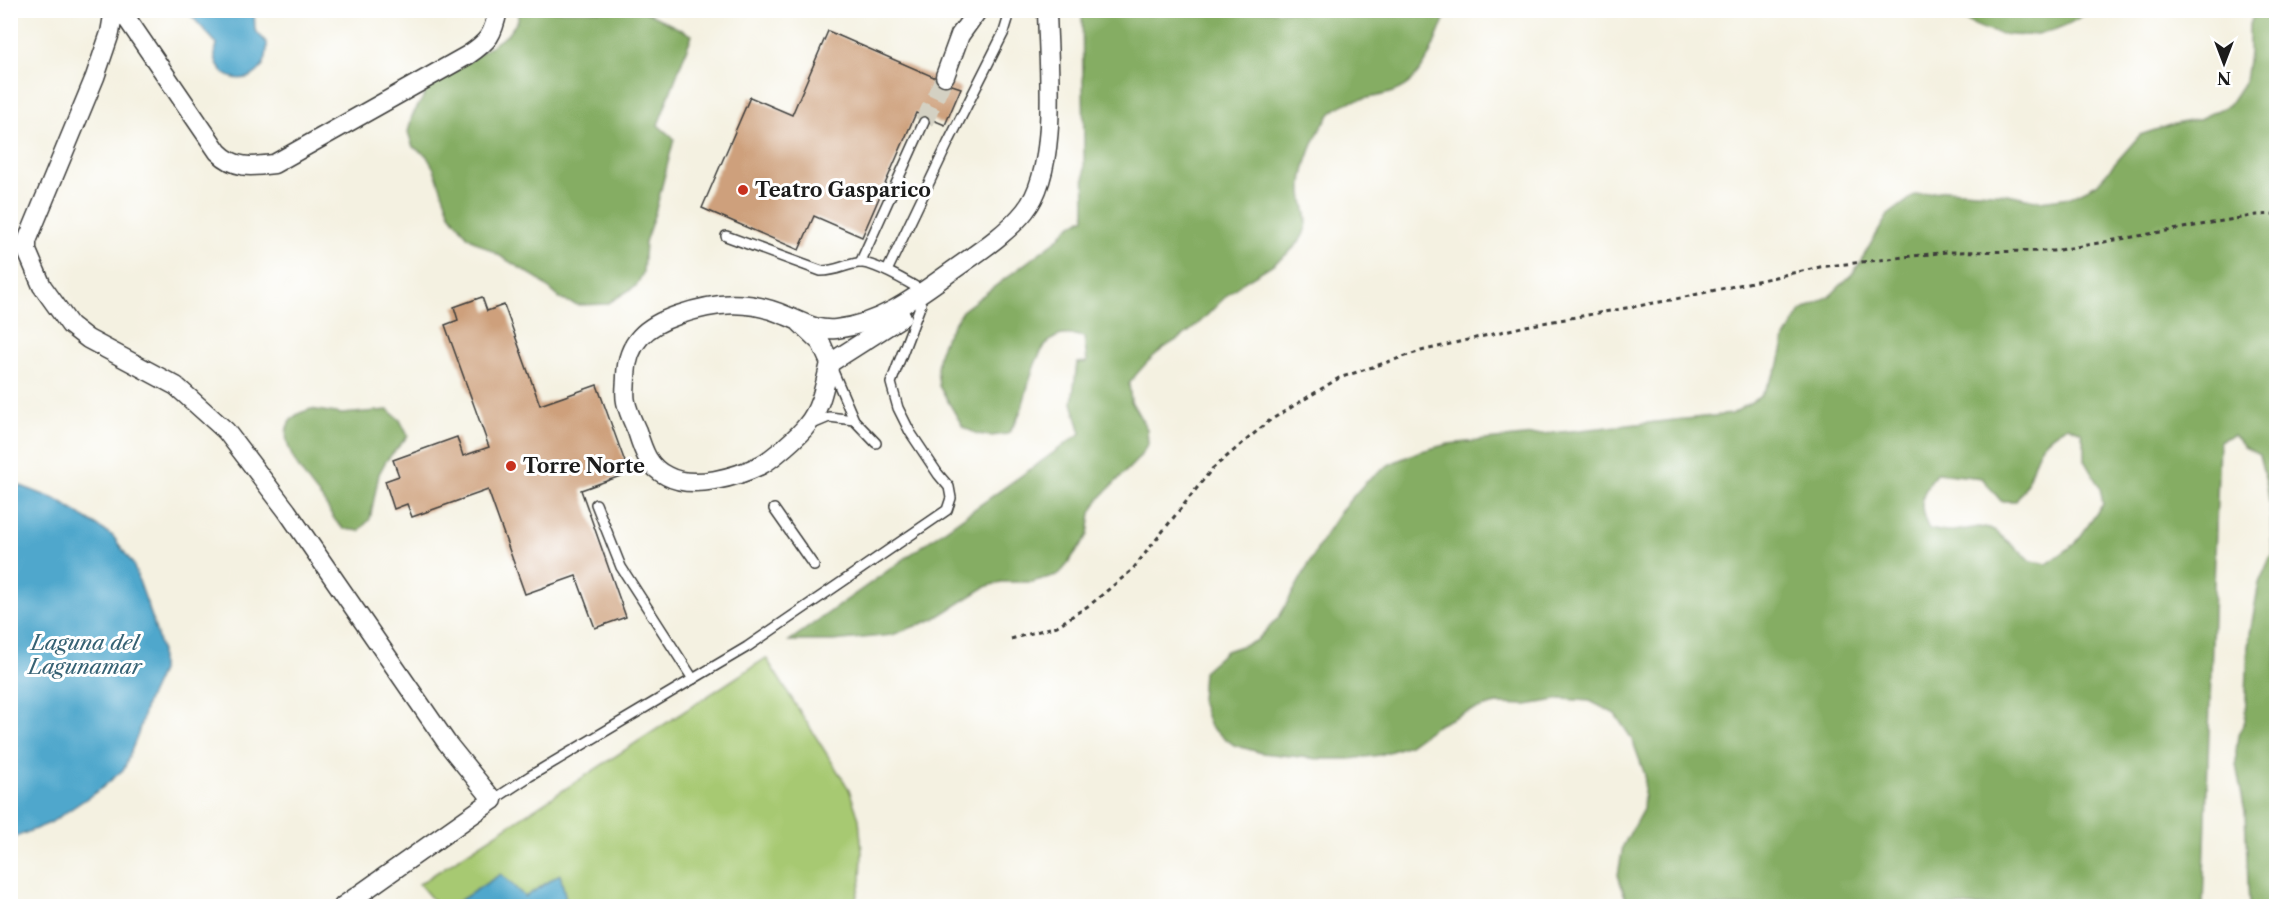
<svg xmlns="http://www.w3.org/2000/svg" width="2287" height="917" viewBox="0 0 2287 917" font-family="'Libre Caslon Text',serif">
<rect width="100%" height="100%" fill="#fff"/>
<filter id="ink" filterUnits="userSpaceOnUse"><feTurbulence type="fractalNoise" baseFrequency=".0167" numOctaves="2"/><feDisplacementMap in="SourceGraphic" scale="12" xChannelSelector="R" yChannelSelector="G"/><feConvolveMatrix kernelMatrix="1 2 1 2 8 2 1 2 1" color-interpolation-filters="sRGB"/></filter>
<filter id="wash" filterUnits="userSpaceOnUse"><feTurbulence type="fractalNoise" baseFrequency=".008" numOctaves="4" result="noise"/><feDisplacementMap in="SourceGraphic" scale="24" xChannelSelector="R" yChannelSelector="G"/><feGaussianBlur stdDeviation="1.35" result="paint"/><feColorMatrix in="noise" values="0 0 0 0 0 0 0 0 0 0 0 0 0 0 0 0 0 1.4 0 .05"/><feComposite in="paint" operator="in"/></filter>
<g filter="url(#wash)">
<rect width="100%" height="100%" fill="#f4f1e1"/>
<!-- green -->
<path fill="#a7c972" stroke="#627247" stroke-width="1.5" d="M766 658 849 789 859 819 862 852 861 881 854 906H438L419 884Z"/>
<!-- forest -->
<g fill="#85ad64" stroke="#506440" stroke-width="1.5" fill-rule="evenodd">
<path d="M520 11H644L692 35 658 125 674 139 655 213 645 242 643 273 636 286 607 304 578 305 562 300 537 278 468 237 450 214 434 169 426 155 413 147 408 132 412 116 428 89 507 35 517 22Z"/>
<path d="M1163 11H1448C1437 33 1431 61 1413 79 1389 105 1348 90 1328 117 1316 132 1303 166 1302 184 1300 210 1317 221 1297 244 1283 261 1259 272 1241 284 1222 297 1209 316 1191 330 1183 337 1173 342 1164 348 1150 358 1139 370 1129 384L1131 401 1147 429 1148 444 1139 458 1098 500 1091 513 1088 535 1060 574 1032 582H1001L985 587 934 619 892 635 833 641H789L1081 433 1072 403 1077 363 1087 362 1084 337C1076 335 1064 333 1056 337 1035 347 1029 385 1023 404 1020 415 1015 424 1008 434L991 436 977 434 963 427 939 386 937 369 939 354 945 338 962 311 1058 239 1067 228 1085 217 1082 11H1141L1149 15Z"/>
<path d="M1953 11H2089C2047 43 1993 44 1953 11Z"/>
<path d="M2257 11H2276V906H2249L2245 812 2236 765V751L2238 735 2245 721 2248 646 2256 599 2259 583 2272 553 2271 518 2267 486 2259 455 2244 447 2233 435 2219 441 2203 906H1864L1853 904 1831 906H1628L1618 875 1623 846 1643 809 1645 775 1632 739 1615 714 1590 701 1562 699 1527 705 1496 704 1463 713 1434 727 1409 745 1380 755 1350 759H1319L1262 753 1234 745 1210 727 1201 701 1203 671 1226 651 1256 641 1279 617 1327 532 1343 508 1365 483 1390 464 1418 452 1448 444 1732 414 1761 396 1778 368 1785 338 1801 311 1831 295 1854 272 1888 215 1915 195 1946 190 2008 194 2040 201 2071 197 2097 184 2140 135 2170 125 2199 119 2229 105 2245 81 2249 53V24ZM2068 426 2081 432 2085 447V462L2100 488 2103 504 2075 544 2047 564 2031 561 1994 530 1979 527 1946 532 1929 529C1917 507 1921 491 1937 473L1982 478 2001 501H2016C2041 469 2024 448 2068 426Z"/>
<path d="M311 409 342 414 388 410 400 420 408 436 386 461 379 474 370 519 359 531C355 530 349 530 345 529 334 524 329 508 322 499 308 482 266 433 298 414 301 412 307 411 311 409Z"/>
</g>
<!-- water -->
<g fill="#4fa7cc" stroke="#366274" stroke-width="1.5">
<path d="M187 11H254L255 30 267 43C270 86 222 89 215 58 214 54 216 48 217 44Z"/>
<path d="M11 482 57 500 113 536 133 564 152 617 161 649V671L147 702 138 734 124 769 102 788 50 823 11 839Z"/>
<path d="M501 874 525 897 560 874 567 903 604 906H451Z"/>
</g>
<g id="blocks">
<!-- building -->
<g fill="#cea07c">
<path d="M828 31 934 77 936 83 941 86 946 87 952 85 961 88 945 125 916 113 862 237 814 216 799 250 702 208 750 97 792 115Z"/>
<path d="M482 297 487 311 504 305 540 405 597 385 629 473 581 490 626 617 595 628 576 576 525 594 488 490 412 517 407 504 394 509 385 481 399 476 393 460 457 437 463 456 489 447 445 325 458 320 454 307Z"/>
</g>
</g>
</g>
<g filter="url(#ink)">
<use href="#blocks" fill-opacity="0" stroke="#3c3c3a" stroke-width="1.5"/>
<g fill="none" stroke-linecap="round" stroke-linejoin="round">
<!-- minor-tunnel -->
<path stroke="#d4d1c3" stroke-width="18" stroke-dasharray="18 9" stroke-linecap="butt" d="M924 122 945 76"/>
<defs>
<g id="service">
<path d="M726 236 821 271C837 271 844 265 858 263 873 261 909 283 923 291"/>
<path d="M860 263 924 122"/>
<path d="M887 271 948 143 1004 32 1008 19 1007 11"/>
<path d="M832 369 854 420 876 443"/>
<path d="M810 425 829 417 854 420"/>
<path d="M596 504 621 567 693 679 747 647 947 510 951 498 949 487 938 474 910 432 898 408 891 383 921 304"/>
<path d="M774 509 814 566"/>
<path d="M493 800 530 776 693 679"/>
</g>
<g id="minor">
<path d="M114 10 110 33 95 77 27 241V251L42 286 70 325 88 339 176 386 226 431 287 511 447 743 493 800 343 906"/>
<path d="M121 10 218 152C235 169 251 167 274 164L468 55C489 41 493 35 498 10"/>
<path d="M945 76 960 35 978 10"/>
<path d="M800 323 821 343 830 363C825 383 821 409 807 425 800 435 771 460 761 465 736 477 693 490 667 476 648 467 643 450 637 431 633 422 628 412 626 402 624 394 626 384 626 376 627 342 646 326 678 315 716 302 749 299 787 316 804 323 817 331 836 329 878 324 912 300 945 276 972 256 1004 237 1025 211 1060 168 1048 65 1047 10"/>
<path d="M830 363 902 317"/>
</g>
</defs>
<!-- service casing -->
<use href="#service" stroke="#3c3c3a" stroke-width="12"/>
<!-- minor casing -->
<use href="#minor" stroke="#3c3c3a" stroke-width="21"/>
<!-- path -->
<path stroke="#3c3c3a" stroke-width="3" stroke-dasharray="4.5 4.5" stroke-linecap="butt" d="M1011 639 1057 626 1091 604 1132 570 1212 469 1269 421 1339 378 1421 351 1526 326 1671 300 1820 267 1947 252 2053 251 2257 215 2276 214"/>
<!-- service -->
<use href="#service" stroke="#fff" stroke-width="9"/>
<!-- minor -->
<use href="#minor" stroke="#fff" stroke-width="18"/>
</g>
</g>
<!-- markers -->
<g fill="#c8321e" stroke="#fff" stroke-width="2">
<circle cx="743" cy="190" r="6"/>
<circle cx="511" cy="466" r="6"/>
</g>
<g text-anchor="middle" stroke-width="6" stroke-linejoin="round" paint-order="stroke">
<!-- poi labels -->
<g font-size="20" font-weight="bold" fill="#1c1c1c" stroke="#fff" text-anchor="start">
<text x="755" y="197">Teatro Gasparico</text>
<text x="523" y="473">Torre Norte</text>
</g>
<!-- water labels -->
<g font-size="21" font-style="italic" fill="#366274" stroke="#fff">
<text x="85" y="650">Laguna del<tspan x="85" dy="24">Lagunamar</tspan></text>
</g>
</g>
<!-- margin -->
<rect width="2287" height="917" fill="none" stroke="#fff" stroke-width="36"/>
<!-- north arrow -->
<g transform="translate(2224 63) rotate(180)" stroke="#ffffff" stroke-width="4.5" paint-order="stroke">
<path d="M0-4.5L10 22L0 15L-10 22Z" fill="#1c1c1c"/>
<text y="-9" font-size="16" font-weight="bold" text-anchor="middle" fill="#1c1c1c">N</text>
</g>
</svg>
